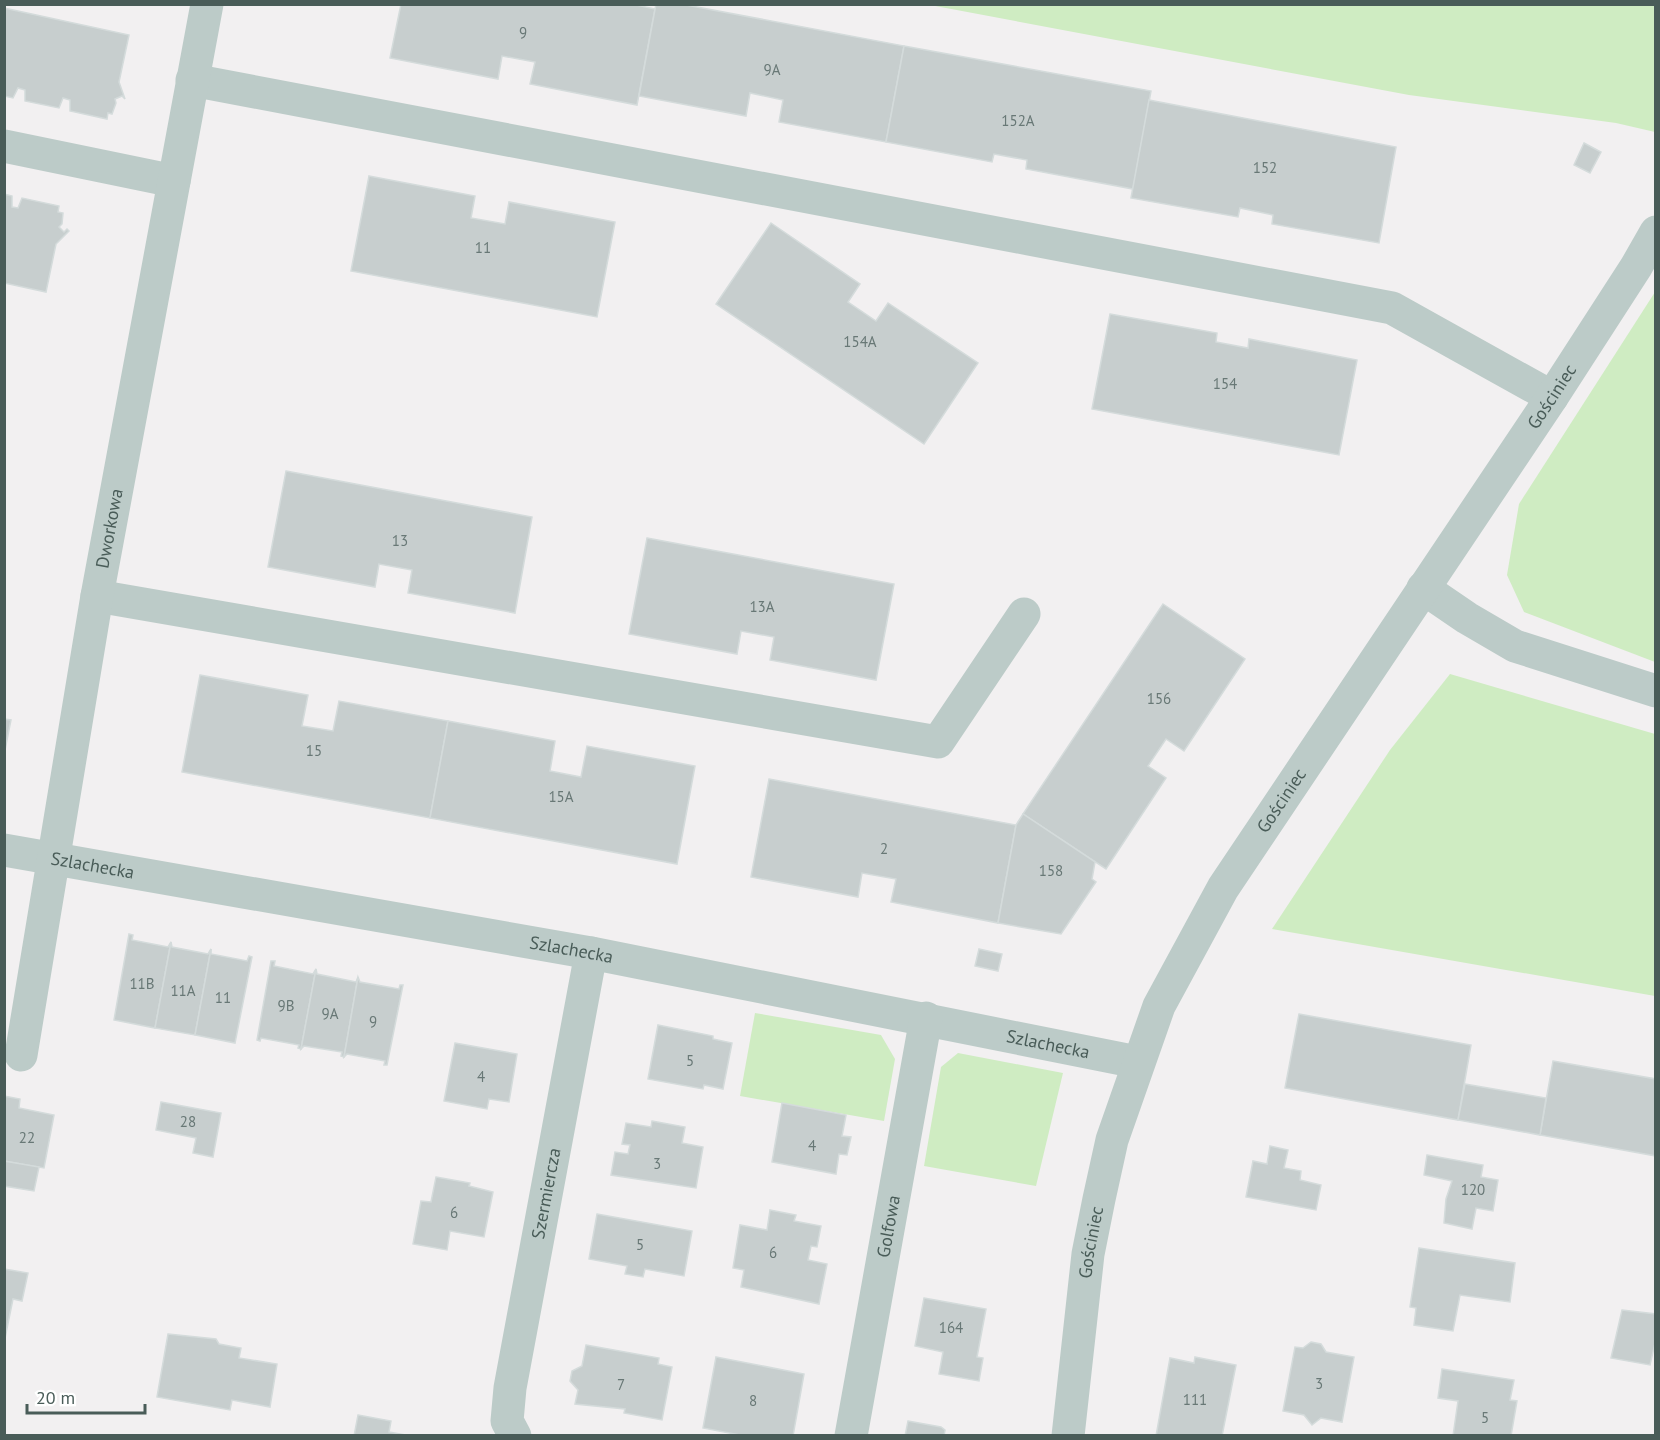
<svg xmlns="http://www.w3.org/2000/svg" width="1660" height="1440" viewBox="0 0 1660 1440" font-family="'PT Sans',sans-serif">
<rect width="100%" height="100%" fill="#f2f0f1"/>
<!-- green -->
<g fill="#cfecc2">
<path d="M930 5H1655V132L1616 123 1409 95Z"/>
<path d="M1655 292V662L1524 612 1507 575 1519 504Z"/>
<path d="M1450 674 1655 734V996L1272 929 1390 750Z"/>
<path d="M755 1013 881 1035 895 1059 884 1121 740 1096Z"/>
<path d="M958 1053 1063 1073 1036 1186 924 1166 941 1067Z"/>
</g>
<!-- building -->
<g fill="#c7cece" stroke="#d4dbdb" stroke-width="1.5">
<path d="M401 4H632L655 9 637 105 530 84 535 62 502 56 498 79 390 58Z"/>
<path d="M656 4H681L904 46 886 142 779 122 783 100 750 93 746 116 639 96Z"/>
<path d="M4 8 129 35 119 82 125 99 122 96 115 99 116 103 112 114 108 113 107 119 70 111V100L63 98 59 108 25 101V90L18 88 13 98 4 96Z"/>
<path d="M904 46 1151 91 1133 189 1026 169 1027 160 994 154 992 162 886 142Z"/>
<path d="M1149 100 1396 147 1379 243 1272 224 1273 215 1240 208 1238 217 1131 198Z"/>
<path d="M1584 143 1601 152 1590 173 1574 165Z"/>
<path d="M369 176 475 196 471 218 505 224 509 202 615 222 597 317 351 271Z"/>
<path d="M4 194 12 196V207L18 208 22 198 59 206 58 212 63 213 62 224 59 227 64 232 67 229 69 231 56 244 46 292 4 283Z"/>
<path d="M771 223 860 284 848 302 876 321 888 303 978 363 924 444 716 304Z"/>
<path d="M1110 314 1217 333 1216 342 1248 348 1249 339 1357 360 1339 455 1092 409Z"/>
<path d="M286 471 532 517 515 613 408 593 412 570 379 564 375 587 268 567Z"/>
<path d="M647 538 894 584 876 680 770 660 774 637 741 631 737 654 629 634Z"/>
<path d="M1163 604 1245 659 1184 751 1166 739 1148 766 1166 778 1106 869 1023 814Z"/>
<path d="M200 675 308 695 302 726 333 731 339 701 448 721 430 818 182 772Z"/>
<path d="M4 719 11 720 4 755Z"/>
<path d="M448 721 555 741 550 771 581 777 587 746 695 766 677 864 430 818Z"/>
<path d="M769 779 1016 825 998 923 891 902 896 879 862 873 858 897 751 877Z"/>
<path d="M1023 814 1095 862 1092 879 1096 882 1061 934 998 923 1016 825Z"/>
<path d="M129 934 133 935 132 940 168 947 171 942 155 1028 114 1020Z"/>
<path d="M171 942 172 947 208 954 211 949 195 1035 155 1028Z"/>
<path d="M211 949V954L247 961 249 956 252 957 235 1043 195 1035Z"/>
<path d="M979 949 1002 954 998 971 975 966Z"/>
<path d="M271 961H275L274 966 313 974 316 969 301 1049 298 1048 299 1045 261 1038 260 1041 257 1040Z"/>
<path d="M316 969 317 974 356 982 358 977 344 1057 341 1056 342 1052 304 1046 301 1049Z"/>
<path d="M358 977 360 982 399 989 400 985H403L387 1065H384L385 1061 347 1054 344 1057Z"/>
<path d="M1299 1014 1471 1045 1458 1120 1285 1088Z"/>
<path d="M658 1025 713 1036V1039L732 1043 723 1089 704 1085 703 1089 648 1079Z"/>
<path d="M455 1043 517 1054 509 1102 489 1099 487 1109 444 1101Z"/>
<path d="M1553 1061 1656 1079V1156L1540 1135Z"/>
<path d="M1465 1084 1546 1098 1540 1135 1458 1120Z"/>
<path d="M4 1096 20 1099 19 1108 54 1115 44 1168 4 1161Z"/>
<path d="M161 1102 221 1113 213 1157 193 1153 196 1138 156 1130Z"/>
<path d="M782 1103 846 1115 842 1136 851 1137 847 1155 839 1154 836 1174 772 1162Z"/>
<path d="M652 1121 685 1127 682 1143 703 1147 696 1188 611 1175 615 1152 628 1154 630 1145 622 1144 626 1123 651 1127Z"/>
<path d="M1270 1146 1288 1150 1284 1168 1301 1171 1300 1180 1321 1185 1316 1210 1246 1197 1253 1161 1267 1164Z"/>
<path d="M1427 1155 1483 1165 1481 1177 1498 1180 1493 1211 1476 1208 1472 1229 1444 1223 1446 1199 1452 1181 1424 1175Z"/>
<path d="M4 1161 39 1167 34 1191 4 1186Z"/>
<path d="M436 1177 470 1183 469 1186 493 1192 484 1237 450 1231 447 1250 413 1244 421 1201 431 1202Z"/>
<path d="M770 1210 796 1215 794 1221 821 1226 817 1247 811 1246 808 1260 827 1264 819 1304 741 1287 744 1270 733 1268 740 1225 767 1230Z"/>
<path d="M597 1214 692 1231 684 1276 645 1269 643 1277 625 1274 627 1266 589 1259Z"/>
<path d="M1419 1248 1515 1263 1510 1302 1460 1295 1453 1331 1414 1325 1416 1308 1410 1307Z"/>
<path d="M4 1269 28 1273 22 1301 13 1299 4 1343Z"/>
<path d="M924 1298 986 1309 977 1357 983 1358 979 1381 939 1374 943 1352 915 1346Z"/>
<path d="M1622 1310 1656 1314V1339L1650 1365 1611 1358Z"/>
<path d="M168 1334 216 1339 219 1344 241 1348 239 1358 277 1364 270 1407 232 1400 230 1410 157 1397Z"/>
<path d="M1311 1342 1321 1344 1326 1352 1354 1357 1342 1422 1321 1418 1312 1425 1304 1415 1283 1411 1295 1347 1303 1348Z"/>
<path d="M586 1345 659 1358 658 1364 672 1367 662 1420 624 1413 625 1409 575 1404 578 1390 570 1381 572 1371 582 1366Z"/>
<path d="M716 1357 804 1374 793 1436H745L703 1428Z"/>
<path d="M1195 1357 1236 1365 1222 1436H1156L1170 1358 1194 1363Z"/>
<path d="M1442 1369 1514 1380 1510 1400 1517 1401 1511 1436H1453L1458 1401 1438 1398Z"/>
<path d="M358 1415 391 1421 389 1432 411 1436H354Z"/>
<path d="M908 1421 941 1427 945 1430 944 1436H905Z"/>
</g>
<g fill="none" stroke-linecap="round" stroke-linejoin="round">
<!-- minor -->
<g stroke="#bccbc8" stroke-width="33">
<path d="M192 80 1392 308 1552 397"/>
<path d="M4 146 174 181"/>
<path d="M1423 588 1467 618 1515 646 1656 691"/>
<path d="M97 596 938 742 1024 614"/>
<path id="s1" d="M4 850 591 953 1137 1062"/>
<path id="s2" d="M21 1055 97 596 207 4"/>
<path id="s3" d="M515 1436 507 1421 510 1388 591 953"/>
<path id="s4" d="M851 1436 926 1018"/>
<path id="s5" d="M1068 1436 1088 1254 1099 1199 1112 1140 1159 1006 1223 888 1552 397 1636 267 1656 232"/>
</g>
</g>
<g text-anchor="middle" stroke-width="4.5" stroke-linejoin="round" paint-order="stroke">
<!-- number labels -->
<g font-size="15" fill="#687876">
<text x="523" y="38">9</text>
<text x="772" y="75">9A</text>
<text x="1018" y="126">152A</text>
<text x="1265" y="173">152</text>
<text x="483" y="253">11</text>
<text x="860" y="347">154A</text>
<text x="1225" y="389">154</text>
<text x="400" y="546">13</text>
<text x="762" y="612">13A</text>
<text x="1159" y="704">156</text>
<text x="314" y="756">15</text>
<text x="561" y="802">15A</text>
<text x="884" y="854">2</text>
<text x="1051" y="876">158</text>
<text x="142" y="989">11B</text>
<text x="183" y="996">11A</text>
<text x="223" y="1003">11</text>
<text x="286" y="1011">9B</text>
<text x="330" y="1019">9A</text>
<text x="373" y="1027">9</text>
<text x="690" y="1066">5</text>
<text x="481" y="1082">4</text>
<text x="188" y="1127">28</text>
<text x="27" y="1143">22</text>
<text x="812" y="1151">4</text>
<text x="657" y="1169">3</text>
<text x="1473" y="1195">120</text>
<text x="454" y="1218">6</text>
<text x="640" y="1250">5</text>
<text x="773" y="1258">6</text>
<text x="951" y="1333">164</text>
<text x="1319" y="1389">3</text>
<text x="621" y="1390">7</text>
<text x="1195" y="1405">111</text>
<text x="753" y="1406">8</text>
<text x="1485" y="1423">5</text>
</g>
<!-- street labels -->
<g font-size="18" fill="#495c58" stroke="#fff">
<text dy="6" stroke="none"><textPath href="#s5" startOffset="1167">Gościniec</textPath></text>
<text dy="6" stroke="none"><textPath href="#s2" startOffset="534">Dworkowa</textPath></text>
<text dy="6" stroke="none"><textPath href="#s5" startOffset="681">Gościniec</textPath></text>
<text dy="6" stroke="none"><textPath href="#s1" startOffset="90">Szlachecka</textPath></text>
<text dy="6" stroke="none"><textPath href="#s1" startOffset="576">Szlachecka</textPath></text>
<text dy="6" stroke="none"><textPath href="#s1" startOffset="1062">Szlachecka</textPath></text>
<text dy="6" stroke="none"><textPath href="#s3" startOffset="248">Szermiercza</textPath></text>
<text dy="6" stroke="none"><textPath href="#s4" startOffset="213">Golfowa</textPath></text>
<text dy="6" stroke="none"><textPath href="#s5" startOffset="195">Gościniec</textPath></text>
</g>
</g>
<!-- border -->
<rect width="1660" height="1440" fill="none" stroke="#495c58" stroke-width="12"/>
<!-- scale -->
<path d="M27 1404v9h118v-9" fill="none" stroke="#495c58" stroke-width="3"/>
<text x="36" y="1404" font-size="18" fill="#495c58" stroke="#ffffff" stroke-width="4.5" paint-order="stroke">20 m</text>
</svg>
